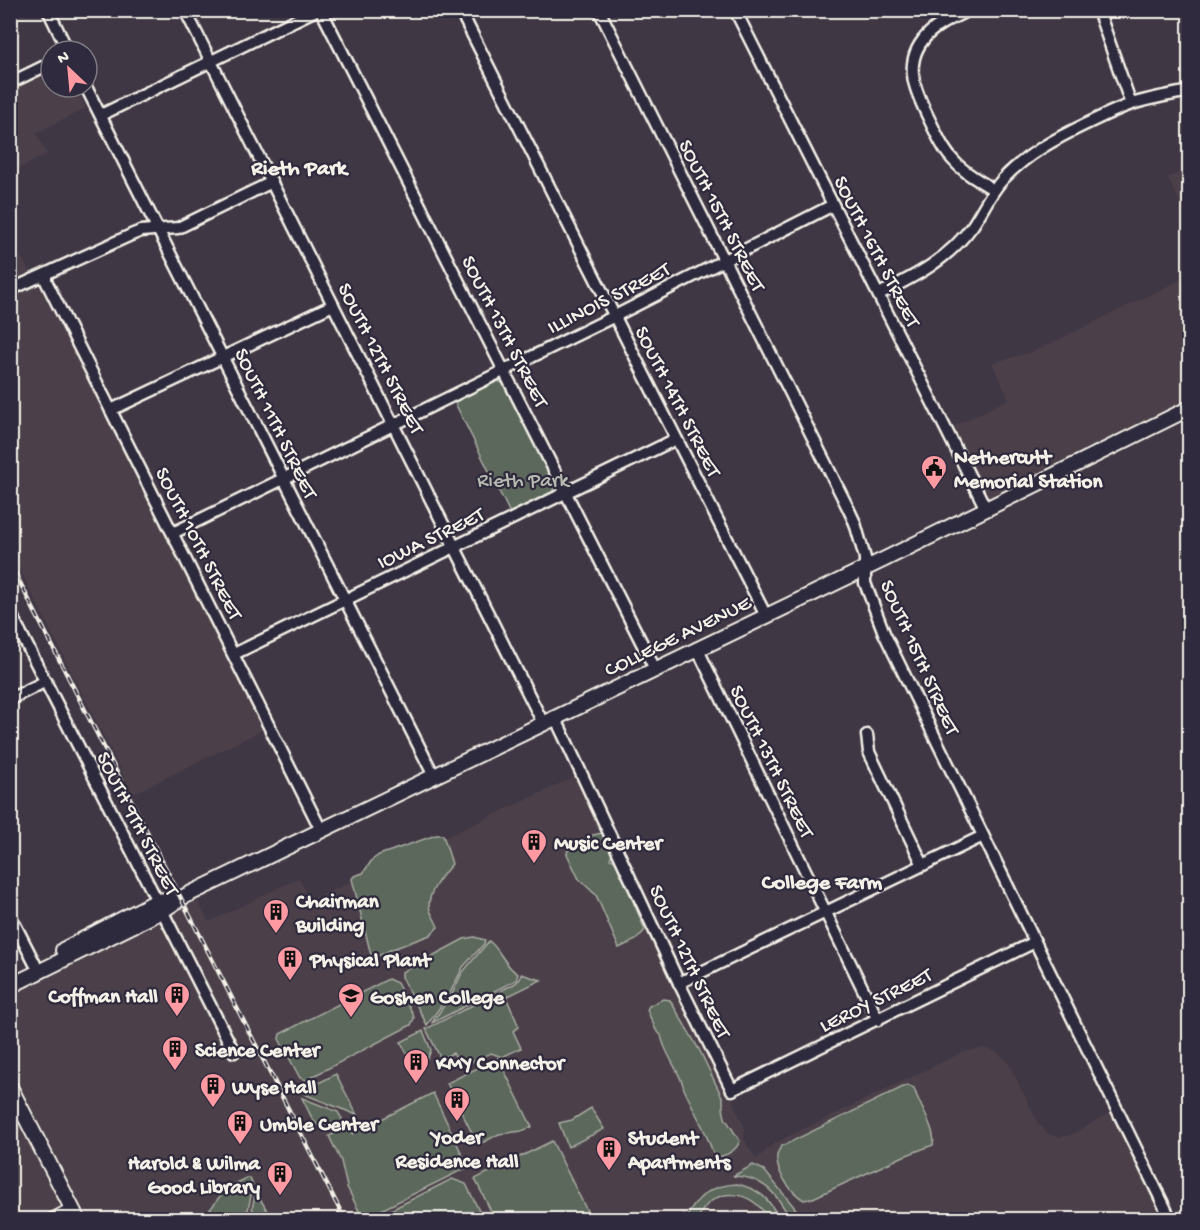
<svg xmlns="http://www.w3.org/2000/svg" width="1200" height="1230" viewBox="0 0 1200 1230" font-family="'Gochi Hand',sans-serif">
<rect width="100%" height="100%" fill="#403745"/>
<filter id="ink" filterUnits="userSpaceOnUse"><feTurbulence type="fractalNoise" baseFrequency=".0167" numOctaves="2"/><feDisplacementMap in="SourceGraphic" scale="12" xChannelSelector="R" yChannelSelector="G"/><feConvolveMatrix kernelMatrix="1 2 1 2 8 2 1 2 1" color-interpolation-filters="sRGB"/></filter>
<g filter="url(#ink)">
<!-- built -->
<g fill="#4c404a">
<path d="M51 70V87H75L86 108 36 133 47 154 11 172V89Z"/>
<path d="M1189 168V222L1168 178Z"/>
<path d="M10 237 38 287 46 291 270 726 133 794 11 552Z"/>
<path d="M1189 276V402L1079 455 1058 468 993 500 986 497 951 428 1009 399 992 363 1035 351Z"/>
<path d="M579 775 668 973 729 1093 745 1129 744 1138 747 1145 756 1159 775 1143 963 1052 984 1048 997 1052 1007 1061 1038 1123 1048 1134 1060 1137 1071 1135 1115 1110 1167 1219H88L11 1069V990L151 922 192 899 197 900 209 922 299 878 310 901Z"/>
<path d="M10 1106 59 1200 69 1219H11Z"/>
</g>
<!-- green -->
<g fill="#5b675b" stroke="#a8aca2" stroke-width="1.5">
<path d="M494 380 503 383 505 386 555 485 552 493 511 515 453 399Z"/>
<path d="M602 833 612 853 610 859 616 861 618 865 645 930 636 940 619 948 596 895 579 879 567 854 568 849 593 835Z"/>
<path d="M436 835H443L452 864C442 875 425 895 430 910 432 916 436 921 438 927L430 935 390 950 372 959 352 879 354 876 363 873 372 860 379 855Z"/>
<path d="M474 937 485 940 484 944 463 967 449 995 427 1025 402 977V972L464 939Z"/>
<path d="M489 941C501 950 504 966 518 974L516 980 432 1023 452 994 462 973Z"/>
<path d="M521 974 541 980 506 997 519 1027 513 1031 521 1048 502 1057 491 1053 469 1063H458L453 1053 441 1059 426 1029 514 984 520 979Z"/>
<path d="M388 979 397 983 413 1014 414 1018 411 1025 306 1080 300 1078 279 1039 280 1034Z"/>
<path d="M663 999 670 1000 700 1051 723 1099V1108L725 1118 740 1141C736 1151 726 1156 716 1157L714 1155 705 1132 684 1089C681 1072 664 1054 661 1035L656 1030 647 1010 649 1006Z"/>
<path d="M423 1031 431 1050 428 1058 418 1062 409 1058 401 1042Z"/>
<path d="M498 1058 532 1127 522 1131 499 1134 478 1145 447 1083Z"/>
<path d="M336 1074 357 1115 304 1094 305 1090Z"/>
<path d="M907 1085 914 1088C918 1104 937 1130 933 1145L904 1156 813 1198 804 1200C789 1192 767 1161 782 1146Z"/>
<path d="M433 1093 468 1167 363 1219 347 1187 341 1161 329 1136 348 1127 352 1134Z"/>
<path d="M302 1098 338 1112 342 1119V1125L326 1133 313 1120Z"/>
<path d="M591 1108 604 1129 568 1147 559 1123 572 1120Z"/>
<path d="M552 1141 590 1217 585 1220 495 1219 475 1179Z"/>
<path d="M753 1165 764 1170 804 1219H790C778 1194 762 1176 733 1176Z"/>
<path d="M247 1178H250L253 1186 248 1210 230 1217V1219H222L209 1213V1211L226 1188Z"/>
<path d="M452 1179 466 1184 483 1219H373Z"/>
<path d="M737 1184C759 1189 770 1199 779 1219H768C753 1188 711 1185 698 1219H675L684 1214 687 1218C696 1195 713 1185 737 1184Z"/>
<path d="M256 1192 268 1212 258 1218 252 1208Z"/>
</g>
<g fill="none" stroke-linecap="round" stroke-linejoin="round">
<defs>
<g id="minor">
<path d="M48 10 68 51"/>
<path d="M185 10 543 723"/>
<path d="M321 10 655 669"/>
<path d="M460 10 766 616"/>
<path d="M599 10 848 508 855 523 865 558V583L884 633 1171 1220"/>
<path d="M735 10 986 509"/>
<path d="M969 10C953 18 934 25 923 40 901 68 919 98 932 125 938 137 943 150 953 160 964 173 980 181 994 190"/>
<path d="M1098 10 1131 104"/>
<path d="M10 83 51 63"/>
<path d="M86 87 434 776"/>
<path d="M101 115 316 10"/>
<path d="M46 274V281L321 830"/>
<path d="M10 290 131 235 141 231 178 228 272 182"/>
<path d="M879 294C916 276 949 259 973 225 983 210 990 193 1003 179 1027 154 1055 139 1086 124 1101 117 1116 109 1132 104 1151 98 1170 95 1190 91"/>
<path d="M111 410 333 305"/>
<path d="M173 533 615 316 833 205"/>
<path d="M10 612 234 1052"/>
<path d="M697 648 878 1020"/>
<path d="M234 654C381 581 529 511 676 439"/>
<path d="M10 699 46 681"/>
<path d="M555 717 679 983 732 1090 1035 942"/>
<path d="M867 735 869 752 923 865"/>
<path d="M10 915 35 964"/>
<path d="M679 983 983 836"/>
<path d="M51 1220 72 1209"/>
</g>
<g id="major">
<path d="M63 950 157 901 176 899"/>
<path d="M10 986 162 911 181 898 885 559 1190 408"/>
<path d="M10 1087 78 1220"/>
</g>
</defs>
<!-- minor casing -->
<use href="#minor" stroke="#f4f1e8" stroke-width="15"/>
<!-- major casing -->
<use href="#major" stroke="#f4f1e8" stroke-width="18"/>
<!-- minor -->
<use href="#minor" stroke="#2f2a3d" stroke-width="10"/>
<!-- major -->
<use href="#major" stroke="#2f2a3d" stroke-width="14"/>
<defs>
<path id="rail" d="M10 563 345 1220"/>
</defs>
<!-- rail casing -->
<use href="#rail" stroke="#f4f1e8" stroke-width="4.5"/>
<!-- rail -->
<use href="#rail" stroke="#2f2a3d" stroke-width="2" stroke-dasharray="7" stroke-linecap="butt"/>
</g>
</g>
<!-- icons -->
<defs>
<symbol id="civic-pin" viewBox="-11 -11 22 30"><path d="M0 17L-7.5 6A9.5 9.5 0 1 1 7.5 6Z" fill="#ff9aa2" stroke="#2f2a3d"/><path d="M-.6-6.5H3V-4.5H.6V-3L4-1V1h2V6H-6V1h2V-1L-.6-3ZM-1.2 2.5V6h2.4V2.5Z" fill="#111"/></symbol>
<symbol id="building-pin" viewBox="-11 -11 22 30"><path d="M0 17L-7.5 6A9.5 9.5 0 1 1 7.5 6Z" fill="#ff9aa2" stroke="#2f2a3d"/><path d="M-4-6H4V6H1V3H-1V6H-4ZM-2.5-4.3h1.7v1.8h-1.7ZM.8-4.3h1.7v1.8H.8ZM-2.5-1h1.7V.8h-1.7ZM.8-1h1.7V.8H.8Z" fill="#111"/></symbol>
<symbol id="university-pin" viewBox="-11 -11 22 30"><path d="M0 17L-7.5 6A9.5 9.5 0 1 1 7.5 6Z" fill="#ff9aa2" stroke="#2f2a3d"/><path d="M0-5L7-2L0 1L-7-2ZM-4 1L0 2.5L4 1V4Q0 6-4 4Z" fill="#111"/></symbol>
</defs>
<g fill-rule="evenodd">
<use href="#civic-pin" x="919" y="453" width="30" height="40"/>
<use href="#building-pin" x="519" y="827" width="30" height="40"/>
<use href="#building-pin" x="261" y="897" width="30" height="40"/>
<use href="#building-pin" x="275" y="944" width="30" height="40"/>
<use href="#building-pin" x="162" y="980" width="30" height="40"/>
<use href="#university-pin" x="336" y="981" width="30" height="40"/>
<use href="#building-pin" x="160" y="1034" width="30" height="40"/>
<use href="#building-pin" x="401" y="1047" width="30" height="40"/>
<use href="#building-pin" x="198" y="1071" width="30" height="40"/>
<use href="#building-pin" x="442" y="1085" width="30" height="40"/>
<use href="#building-pin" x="225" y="1108" width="30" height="40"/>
<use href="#building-pin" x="594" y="1134" width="30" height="40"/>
<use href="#building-pin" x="265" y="1159" width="30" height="40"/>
</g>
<g text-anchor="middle" stroke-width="4.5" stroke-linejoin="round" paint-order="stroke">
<!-- street labels -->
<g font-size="21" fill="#f4f1e8" stroke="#2f2a3d">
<text transform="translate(723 215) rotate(63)" y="7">SOUTH 15TH STREET</text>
<text transform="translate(878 251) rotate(63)" y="7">SOUTH 16TH STREET</text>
<text transform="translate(608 297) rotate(-27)" y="7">ILLINOIS STREET</text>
<text transform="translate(506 331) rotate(63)" y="7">SOUTH 13TH STREET</text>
<text transform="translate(382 358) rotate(63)" y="7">SOUTH 12TH STREET</text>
<text transform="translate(679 401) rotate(63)" y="7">SOUTH 14TH STREET</text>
<text transform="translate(277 423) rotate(64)" y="7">SOUTH 11TH STREET</text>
<text transform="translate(430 537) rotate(-26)" y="7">IOWA STREET</text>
<text transform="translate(200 543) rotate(63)" y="7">SOUTH 10TH STREET</text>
<text transform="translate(677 635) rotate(-26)" y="7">COLLEGE AVENUE</text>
<text transform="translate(921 657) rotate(66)" y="7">SOUTH 15TH STREET</text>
<text transform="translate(773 761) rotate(64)" y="7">SOUTH 13TH STREET</text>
<text transform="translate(139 823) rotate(63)" y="7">SOUTH 9TH STREET</text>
<text transform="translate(691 961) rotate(65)" y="7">SOUTH 12TH STREET</text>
<text transform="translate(875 999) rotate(-26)" y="7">LEROY STREET</text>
</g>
<!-- poi labels -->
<g font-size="21" font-weight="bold" fill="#f4f1e8" stroke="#2f2a3d" text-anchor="start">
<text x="954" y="463">Nethercutt<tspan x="954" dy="24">Memorial Station</tspan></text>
<text x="554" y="849">Music Center</text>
<text x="296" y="907">Chairman<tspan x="296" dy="24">Building</tspan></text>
<text x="310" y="966">Physical Plant</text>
<text x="158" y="1002" text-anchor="end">Coffman Hall</text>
<text x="370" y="1003">Goshen College</text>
<text x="195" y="1056">Science Center</text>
<text x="436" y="1069">KMY Connector</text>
<text x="232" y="1093">Wyse Hall</text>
<text x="260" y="1130">Umble Center</text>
<text x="457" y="1143" text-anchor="middle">Yoder<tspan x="457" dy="24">Residence Hall</tspan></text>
<text x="628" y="1144">Student<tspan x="628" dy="24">Apartments</tspan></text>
<text x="260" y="1169" text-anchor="end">Harold &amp; Wilma<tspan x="260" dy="24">Good Library</tspan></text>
</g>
<!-- park labels -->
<g font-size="21" fill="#b7bab0" stroke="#2f2a3d">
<text x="523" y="486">Rieth Park</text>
</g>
<!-- neighbourhood labels -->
<g font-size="22" font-weight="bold" fill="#f4f1e8" stroke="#2f2a3d">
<text x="299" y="174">Rieth Park</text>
<text x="822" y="888">College Farm</text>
</g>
</g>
<!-- margin -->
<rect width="1200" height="1230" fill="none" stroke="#2f2a3d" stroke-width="36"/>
<rect x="18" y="18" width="1164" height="1194" fill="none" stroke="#f4f1e8" stroke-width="2" filter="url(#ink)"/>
<!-- north arrow -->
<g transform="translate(69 69) rotate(334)"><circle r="28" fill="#2f2a3d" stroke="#7e7a81" stroke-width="1.5"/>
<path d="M0-4.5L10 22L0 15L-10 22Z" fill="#ff9aa2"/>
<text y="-9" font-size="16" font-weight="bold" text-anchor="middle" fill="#f4f1e8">N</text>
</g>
</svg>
